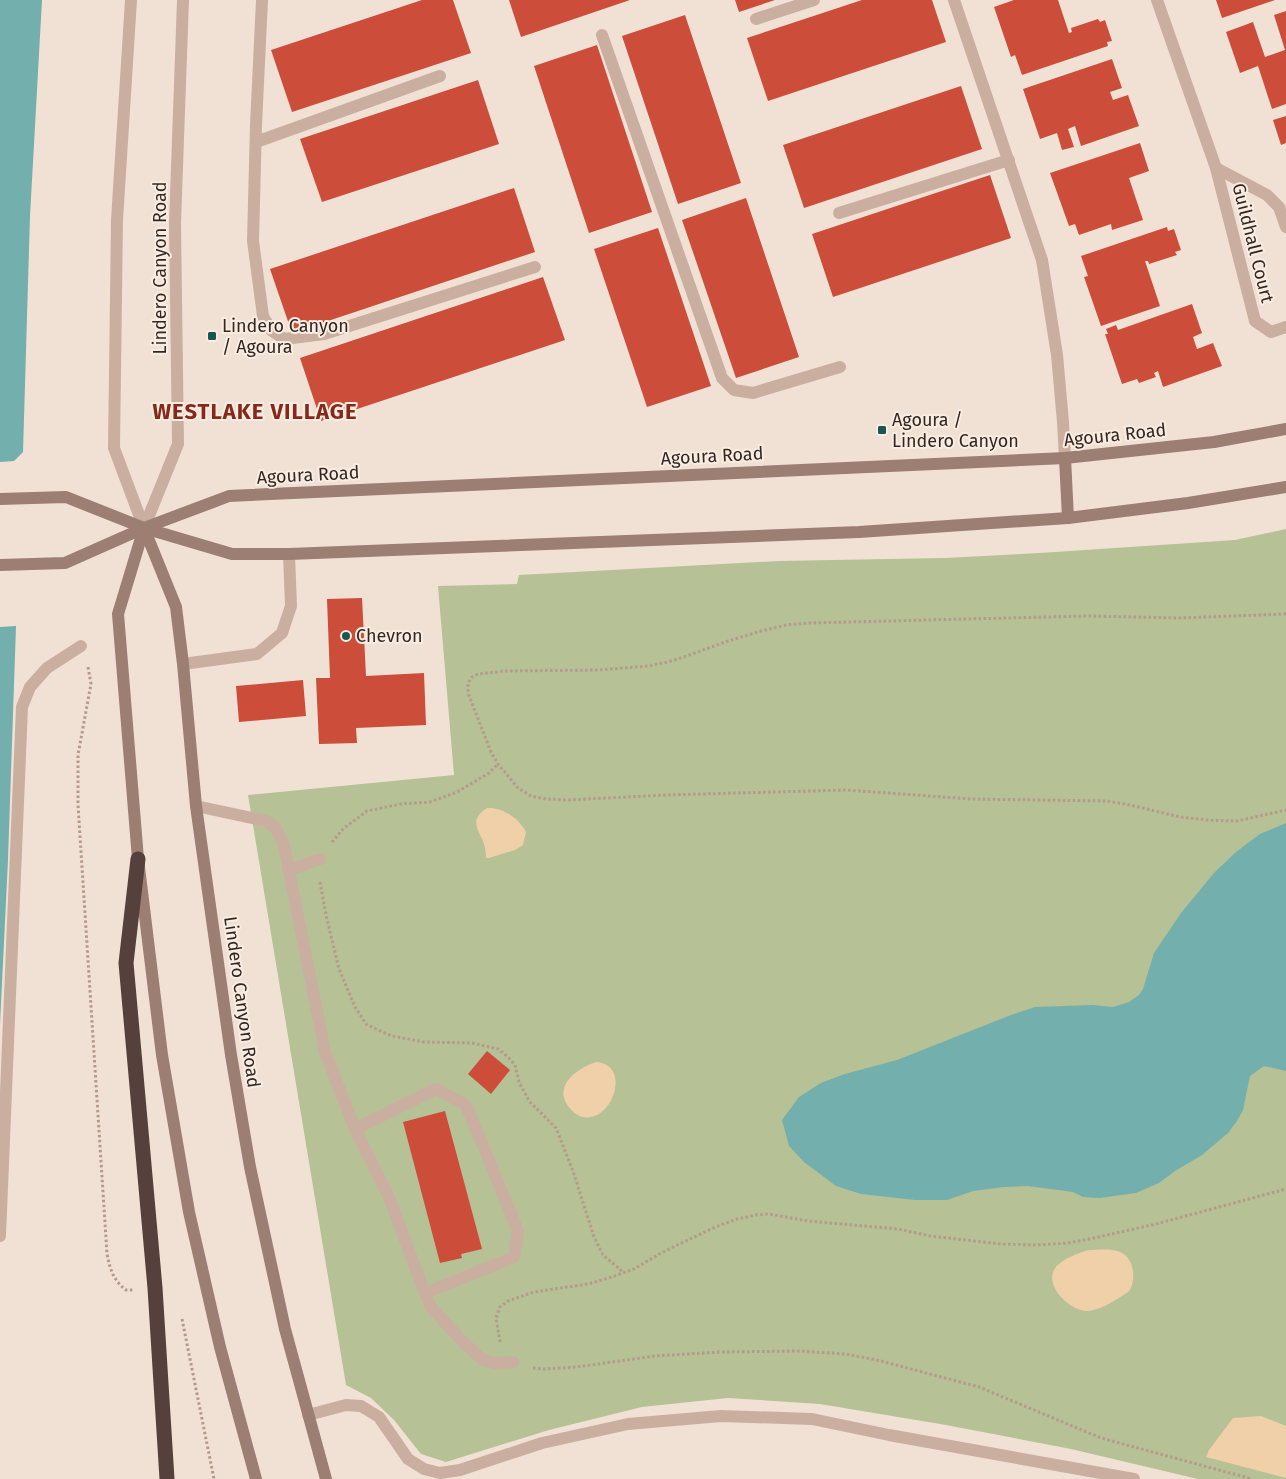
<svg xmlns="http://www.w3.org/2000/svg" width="1286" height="1479" viewBox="0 0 1286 1479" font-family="'Fira Sans',sans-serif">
<rect width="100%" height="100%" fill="#f1e1d5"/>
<!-- green -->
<path fill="#b6c195" d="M1286 529V1479H1198L1071 1449 946 1425 820 1404 728 1398 642 1407 549 1430 446 1462 421 1454 394 1420 371 1398 346 1385 248 795 454 775 438 586 517 584 519 575 779 561 944 558 1040 553 1235 540Z"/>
<!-- sand -->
<g fill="#f0d0a9">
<path d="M487 808C502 807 519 818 526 832L523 845 515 850 489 858H486C486 852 485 847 483 841 477 828 470 819 487 808Z"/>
<path d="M596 1062C632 1064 613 1123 583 1117 577 1116 572 1111 568 1106 553 1085 578 1068 596 1062Z"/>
<path d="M1090 1250C1099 1250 1111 1248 1120 1252 1133 1257 1136 1276 1131 1288 1129 1292 1125 1294 1122 1296 1113 1302 1099 1310 1088 1311 1071 1312 1045 1287 1054 1270 1059 1260 1080 1252 1090 1250Z"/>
<path d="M1261 1416 1286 1426V1478L1206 1457 1209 1450 1233 1418Z"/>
</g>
<!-- water -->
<g fill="#73afac">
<path d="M0 0H42L30 216 23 452 14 461 0 462Z"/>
<path d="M16 626 8 860 0 1024V627Z"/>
<path d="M1286 823V1071L1264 1066 1250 1076 1243 1110 1237 1121 1228 1133 1202 1155 1175 1171 1159 1183 1136 1193 1100 1198 1083 1197 1073 1192 1028 1186 1004 1187 973 1191 947 1200H915L861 1194 836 1186 804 1162 789 1146 782 1120 799 1097 821 1083 845 1074 897 1060 1011 1015 1035 1007 1093 1005 1113 1007 1129 1002 1139 995 1143 989 1154 953 1181 913 1214 873 1236 852 1260 834Z"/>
</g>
<!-- building -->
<g fill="#cc4d39">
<path d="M422 0H453L471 53 292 112 271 50Z"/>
<path d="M509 0H630L521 37Z"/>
<path d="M735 0H775L739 12Z"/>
<path d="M862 0H932L946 42 768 101 747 38Z"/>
<path d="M1014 0H1058L1069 33 1072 32 1071 28 1098 19 1100 22 1105 20 1112 41 1107 42 1108 46 1022 75 1015 55 1011 57 994 7Z"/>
<path d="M1216 0H1275L1222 18Z"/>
<path d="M1286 11V104L1272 109 1258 66 1240 73 1226 32 1253 22 1265 57 1285 50 1274 15Z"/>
<path d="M685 15 741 183 678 204 622 36Z"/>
<path d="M597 45 652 212 589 233 534 66Z"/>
<path d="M1112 59 1122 88 1110 92 1113 100 1128 95 1139 126 1081 146 1075 126 1068 129 1074 147 1062 150 1057 133 1040 139 1023 89Z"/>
<path d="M478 80 499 144 322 202 300 139Z"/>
<path d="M961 86 982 149 804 208 783 145Z"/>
<path d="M1286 116V143L1281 145 1273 120Z"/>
<path d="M1140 143 1149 171 1129 178 1143 220 1112 230 1111 224 1079 235 1075 224 1069 226 1050 173Z"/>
<path d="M990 175 1011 238 833 297 812 234Z"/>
<path d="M514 188 535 252 292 333 270 269Z"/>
<path d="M746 198 799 357 736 378 682 220Z"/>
<path d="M1167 227 1168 231 1174 229 1181 250 1175 252 1177 255 1149 264 1148 261H1145L1160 306 1101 326 1084 277 1088 276 1081 256Z"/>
<path d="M658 228 711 386 647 407 594 249Z"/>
<path d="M543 277 565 340 321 421 300 358Z"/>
<path d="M1192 304 1202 333 1193 337 1197 349 1213 343 1222 366 1163 387 1158 371 1154 373 1156 377 1139 383 1137 379 1122 384 1105 334H1108L1106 329 1116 325 1118 330Z"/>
<path d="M362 598 366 676 424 673 426 725 356 728 357 743 319 744 316 678H330L327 599Z"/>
<path d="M303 680 306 716 239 722 236 686Z"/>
<path d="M487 1051 510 1070 491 1094 468 1074Z"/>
<path d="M445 1111 482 1249 461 1254 462 1258 440 1263 403 1122Z"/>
</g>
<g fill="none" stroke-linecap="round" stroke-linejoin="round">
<!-- path -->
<g stroke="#b5998b" stroke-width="3" stroke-dasharray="2.5 2.5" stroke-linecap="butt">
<path d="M1286 614 1180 618 1088 616 809 623 786 625 761 631 725 642 684 657 668 662 648 666 598 670 506 671 478 674 472 677 468 683V693L491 752 498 764 518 788 531 796 546 799 566 800 667 795 846 790 971 799 1107 801 1130 805 1180 817 1207 820 1237 821 1286 810"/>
<path d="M88 667 91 684 78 755V805L107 1254C110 1269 113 1280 126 1290H133"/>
<path d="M332 842 344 828 367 811 401 804 430 802 457 792 489 773 498 764"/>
<path d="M320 882 326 915 339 969 355 1007 367 1025 392 1036 424 1042 472 1043 498 1049 507 1056 515 1065 519 1082 529 1101 556 1128 573 1171 594 1237 603 1255 623 1272"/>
<path d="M182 1319 214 1479"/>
<path d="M500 1342 496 1318 500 1307 508 1301 534 1292 588 1284 609 1278 634 1269 661 1253 713 1228 737 1219 756 1215 769 1214 808 1221 898 1229 930 1236 1001 1244 1036 1245 1068 1243 1094 1238 1156 1224 1286 1189"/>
<path d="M533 1368 544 1369 576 1367 655 1356 721 1352 799 1351 846 1354 881 1361 979 1387 1101 1438 1252 1479"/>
</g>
<!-- service -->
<g stroke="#caafa1" stroke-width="12">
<path d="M262 0 256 125 253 241 263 316 271 330 284 339 324 334 535 267"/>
<path d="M954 0 1042 260 1057 355 1063 422 1065 458"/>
<path d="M756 19 814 0"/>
<path d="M602 35 722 378 734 390 753 393 840 367"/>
<path d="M256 142 440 76"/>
<path d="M839 213 1009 160"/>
<path d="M183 664 257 654 282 633 291 606 289 554"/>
<path d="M196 806 266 821 276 828 284 846 325 1052 355 1129 388 1195 425 1293 514 1257 518 1231 466 1105 436 1089 355 1129"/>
<path d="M289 870 320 859"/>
<path d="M0 1236 22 707 30 687 47 668 81 646"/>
<path d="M425 1293 431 1307 461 1340 483 1360 494 1363 513 1362"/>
<path d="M308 1415 346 1405 361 1406 379 1417 408 1459 424 1469 440 1473 460 1470 542 1443 628 1424 721 1416 812 1419 889 1435 1134 1479"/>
</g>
<!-- minor -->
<g stroke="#caafa1" stroke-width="12">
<path d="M1157 0 1216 168 1255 321 1271 332 1286 327"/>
<path d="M1216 168 1267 195 1279 207 1286 227"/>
</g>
<!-- tertiary -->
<g stroke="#caafa1" stroke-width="12">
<path d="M131 0 117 220 114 448 144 528"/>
<path d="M144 528 178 444 175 223 183 0"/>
</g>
<!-- secondary -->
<g stroke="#9d7e73" stroke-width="12">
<path d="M1065 458 1068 518"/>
<path d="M0 499 66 497 144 528 232 554H289L859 532 1068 518 1188 503 1286 487"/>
<path d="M144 528 176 607 183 664 196 806 231 1055 250 1167 285 1329 326 1479"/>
<path d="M144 528 118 614 138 859 162 1055 189 1212 220 1347 256 1479"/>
<path d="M0 565 65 563 144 528 229 496 1065 458 1214 442 1286 429"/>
</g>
<!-- motorway -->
<path stroke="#55403b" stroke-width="15" d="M138 859 126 963 155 1288 167 1479"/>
</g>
<!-- markers -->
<g fill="#185654" stroke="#f9ece1" stroke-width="2">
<rect x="207" y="331" width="10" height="10" rx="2.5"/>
<rect x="877" y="425" width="10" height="10" rx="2.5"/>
<circle cx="346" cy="636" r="5"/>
</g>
<g text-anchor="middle" stroke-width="4" stroke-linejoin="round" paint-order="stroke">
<!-- street labels -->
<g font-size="18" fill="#332724" stroke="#f9ece1">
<text transform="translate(1253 243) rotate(76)" y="6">Guildhall Court</text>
<text transform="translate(160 268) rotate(-90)" y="6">Lindero Canyon Road</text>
<text transform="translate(1115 435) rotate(-6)" y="6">Agoura Road</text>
<text transform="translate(712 456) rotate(-3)" y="6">Agoura Road</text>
<text transform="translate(308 475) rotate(-3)" y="6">Agoura Road</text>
<text transform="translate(242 1002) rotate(82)" y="6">Lindero Canyon Road</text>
</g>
<!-- poi labels -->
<g font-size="18" fill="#332724" stroke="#f9ece1" text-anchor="start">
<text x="222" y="332">Lindero Canyon<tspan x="222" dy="21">/ Agoura</tspan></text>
<text x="892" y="426">Agoura /<tspan x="892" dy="21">Lindero Canyon</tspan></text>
<text x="356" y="642">Chevron</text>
</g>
<!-- district labels -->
<g font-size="22" font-weight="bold" letter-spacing="1" fill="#86291a" stroke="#f9ece1">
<text x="255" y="419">WESTLAKE VILLAGE</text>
</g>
</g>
</svg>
